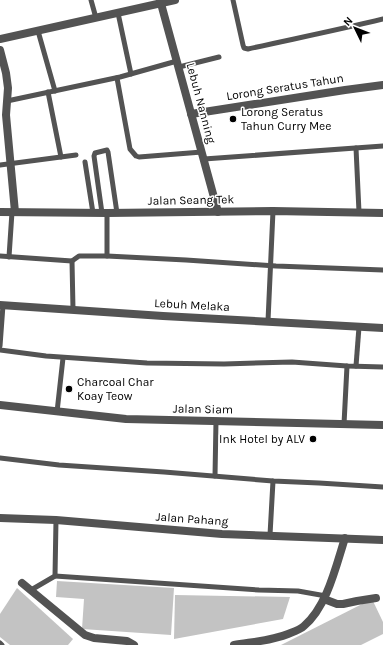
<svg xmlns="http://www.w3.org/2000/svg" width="383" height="645" viewBox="0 0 383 645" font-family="Karla,sans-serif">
<rect width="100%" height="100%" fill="#fff"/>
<!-- building -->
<g fill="#c3c3c3">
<path d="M57 581 174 588 171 635 82 629 84 599 56 597Z"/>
<path d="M17 588 73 639 68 645H10L0 637V614Z"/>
<path d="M175 595 290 597 283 619 174 639Z"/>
<path d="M372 599 383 622V634L361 645H281Z"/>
</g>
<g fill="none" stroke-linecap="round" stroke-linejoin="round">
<!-- service -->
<g stroke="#535353" stroke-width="5">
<path d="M91 0 96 18"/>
<path d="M233 0 243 45 244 48 248 49C293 39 338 30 383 19"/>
<path d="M118 13 131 74"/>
<path d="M38 31 55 91"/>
<path d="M179 67 219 57"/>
<path d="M117 78 130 149 136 156 139 157 202 152"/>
<path d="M48 92 61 157"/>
<path d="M7 101 120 77 177 61"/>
<path d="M356 148 359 212"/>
<path d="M204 159 383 146"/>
<path d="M85 162 93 213"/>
<path d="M0 165 76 155"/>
<path d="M102 213 94 156 95 153 107 150 108 152 117 213"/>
<path d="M0 256 72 261 79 256H107L186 260 276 266 383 270"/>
<path d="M107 256V213"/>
<path d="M9 257 12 212"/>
<path d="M72 261 73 309"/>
<path d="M268 321 273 211"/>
<path d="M0 346 3 305"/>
<path d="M0 350 46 356 147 363 224 364 292 362 347 366 383 367"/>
<path d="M356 366 359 327"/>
<path d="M57 412 63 358"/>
<path d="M344 424 347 366"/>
<path d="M0 458 59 465 164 472 273 481 319 483 383 487"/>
<path d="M215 476 216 421"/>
<path d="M270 535 273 481"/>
<path d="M55 576 259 590 298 591 326 596"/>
<path d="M31 590 55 576 56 520"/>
<path d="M0 643 2 645"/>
</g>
<!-- minor -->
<g stroke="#535353" stroke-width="8">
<path d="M160 0 218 212"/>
<path d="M0 39 175 0"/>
<path d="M0 50 6 73 8 88 6 115 15 212"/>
<path d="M191 114 345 90 383 85"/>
<path d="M0 212 107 213 273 211 383 213"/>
<path d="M0 305 163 316 383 328"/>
<path d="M0 405 126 419 383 425"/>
<path d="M0 518 56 520 222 534 383 540"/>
<path d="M22 583 85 635 94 638 127 641 134 645"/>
<path d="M324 599 337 604H343L357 601 376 598"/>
<path d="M234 645C251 642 271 641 288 634 293 632 300 630 304 626 327 607 336 566 345 538"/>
</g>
</g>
<!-- markers -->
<g fill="#000" stroke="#fff" stroke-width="1.5">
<circle cx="233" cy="119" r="4"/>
<circle cx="69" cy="389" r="4"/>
<circle cx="313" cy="439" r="4"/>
</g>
<g text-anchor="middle" stroke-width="3" stroke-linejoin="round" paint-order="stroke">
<!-- street labels -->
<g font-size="12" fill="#000" stroke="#fff">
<text transform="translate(285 87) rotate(-9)" y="4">Lorong Seratus Tahun</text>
<text transform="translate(201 103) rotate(75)" y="4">Lebuh Nanning</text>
<text transform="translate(191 200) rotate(-1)" y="4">Jalan Seang Tek</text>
<text transform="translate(192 305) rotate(3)" y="4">Lebuh Melaka</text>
<text transform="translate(203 409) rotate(1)" y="4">Jalan Siam</text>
<text transform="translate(192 519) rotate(4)" y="4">Jalan Pahang</text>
</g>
<!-- poi labels -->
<g font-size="12" fill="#000" stroke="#fff" text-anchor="start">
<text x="241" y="116">Lorong Seratus<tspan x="241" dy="14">Tahun Curry Mee</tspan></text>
<text x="77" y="386">Charcoal Char<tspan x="77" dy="14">Koay Teow</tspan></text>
<text x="305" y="443" text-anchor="end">Ink Hotel by ALV</text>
</g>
</g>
<!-- north arrow -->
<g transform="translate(355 28) rotate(313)" stroke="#ffffff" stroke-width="3" paint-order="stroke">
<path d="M0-3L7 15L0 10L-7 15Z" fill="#000000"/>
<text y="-6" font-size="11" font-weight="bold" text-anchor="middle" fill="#000000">N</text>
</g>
</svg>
